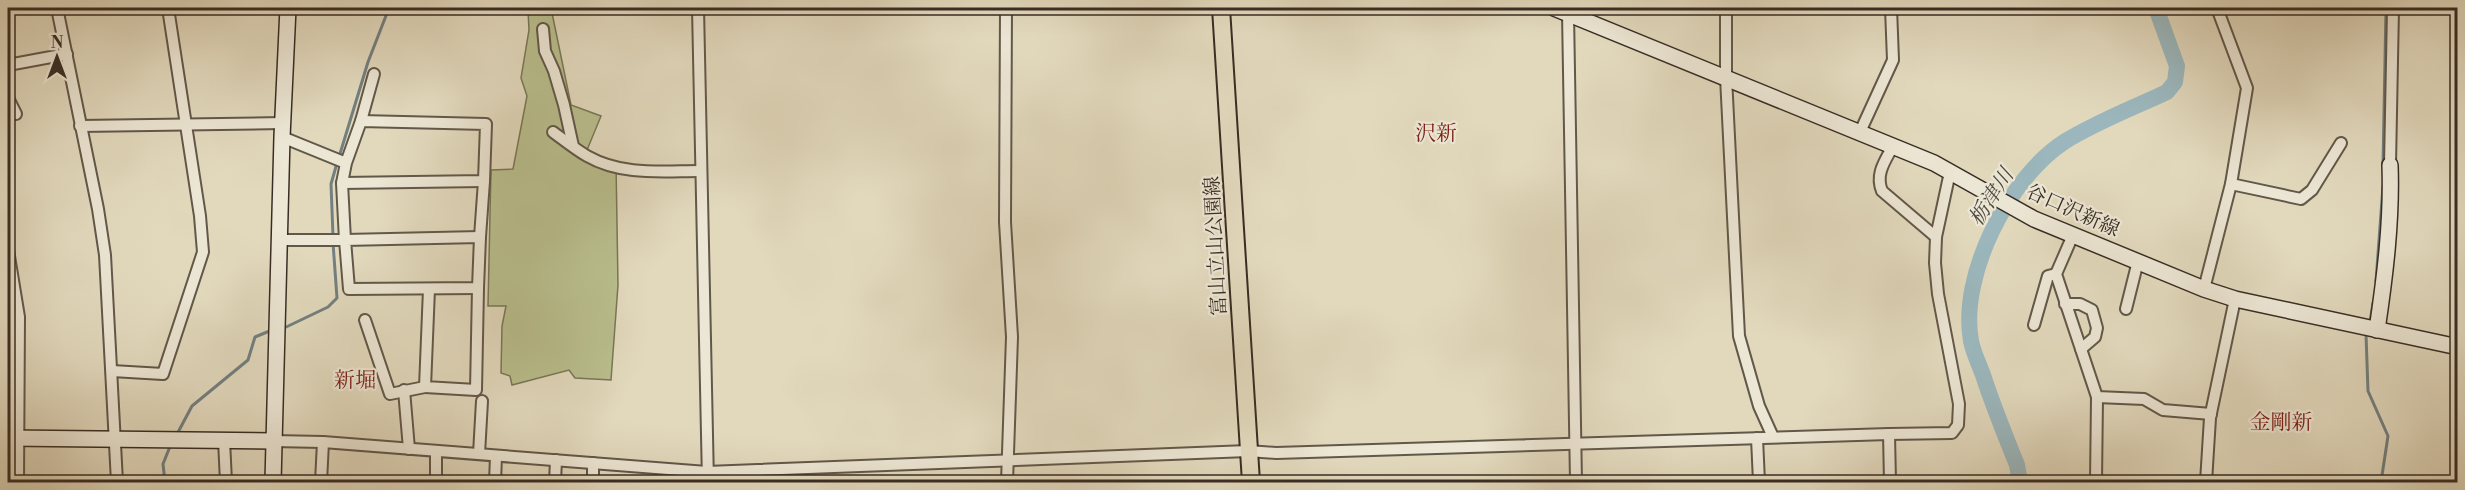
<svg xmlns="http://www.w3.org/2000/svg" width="2465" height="490" viewBox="0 0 2465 490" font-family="'Libre Bodoni','Noto Serif JP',serif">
<rect width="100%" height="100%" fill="#e2d9bd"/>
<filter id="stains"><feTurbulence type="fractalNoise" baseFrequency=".00333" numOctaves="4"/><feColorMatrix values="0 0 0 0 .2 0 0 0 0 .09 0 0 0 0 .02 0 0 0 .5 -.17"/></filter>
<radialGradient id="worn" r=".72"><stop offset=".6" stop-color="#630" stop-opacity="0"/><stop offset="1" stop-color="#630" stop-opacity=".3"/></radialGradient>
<!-- green -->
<g fill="#b9be8d" stroke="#787658" stroke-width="1.5">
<path d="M531 8H551L571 105 601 116 587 150 616 163 618 285 611 380 575 378 569 370 512 385 510 376 501 373 502 326 506 306H488L491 170 513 169 527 96 521 78 529 30 528 11Z"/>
<path d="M639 8H694V11H640Z"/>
</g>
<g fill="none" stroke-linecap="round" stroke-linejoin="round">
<!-- stream -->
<g stroke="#738080" stroke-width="3">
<path d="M339 157 368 62 389 8"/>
<path d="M2383 165 2386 8"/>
<path d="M333 236 331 184 337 163"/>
<path d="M2376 281 2383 186"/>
<path d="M2370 322 2373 303"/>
<path d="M282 329 328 307 337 298 333 243"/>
<path d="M2366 334 2368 391 2388 436 2381 482"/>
<path d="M176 436 192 406 248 360 255 337 272 330"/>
<path d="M165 482 163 464 171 444"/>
</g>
<!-- river -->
<path stroke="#9bb7bd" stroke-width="16" d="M2020 482 2017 465C2005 435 1993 406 1983 375 1979 364 1973 352 1971 341 1959 275 2009 178 2064 142 2096 122 2133 108 2167 92L2175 82 2177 66 2156 8"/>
<defs>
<g id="street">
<path d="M57 8 98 209 105 255 117 482"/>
<path d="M698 8 708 482"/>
<path d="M1006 8 1005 222 1012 337 1007 482"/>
<path d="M1726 8V77L1739 336 1759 406 1773 437"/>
<path d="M1568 13 1576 482"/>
<path d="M543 29 545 51 554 71 564 105 573 146"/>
<path d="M8 65 67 54"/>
<path d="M8 98 16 114"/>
<path d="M361 121 374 74"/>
<path d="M80 126 283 123"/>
<path d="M553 132C564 140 575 149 587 156 622 176 662 171 700 171"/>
<path d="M1860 132 1893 60 1891 8"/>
<path d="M282 137 346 163 342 183 484 181 486 124 361 121 346 163"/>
<path d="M1893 146C1885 161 1875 174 1882 191L1936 237 1950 172"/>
<path d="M2390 165 2393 8"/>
<path d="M2231 184 2301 199 2312 190 2341 143"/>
<path d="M2073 235 2056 274 2097 397 2144 399 2163 410 2211 414"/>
<path d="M480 237 478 288 349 289 345 240Z"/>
<path d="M480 237 484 181"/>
<path d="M279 240H345L342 183"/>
<path d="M8 250 19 317 18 482"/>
<path d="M429 289 425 387 476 390 478 288"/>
<path d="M2204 289 2231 184 2247 88 2217 8"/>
<path d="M2065 304H2080L2092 310 2097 328 2095 337 2081 349"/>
<path d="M2126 309 2138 261"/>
<path d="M365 320 390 394 425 387"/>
<path d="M2034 325 2048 276 2056 274"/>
<path d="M112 371 163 374 203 252 200 216 168 8"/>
<path d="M404 390 409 449"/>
<path d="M1889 434 1952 433 1958 425 1959 404 1938 294 1935 263 1936 237"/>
<path d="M1757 438 1759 482"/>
<path d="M224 440 226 482"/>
<path d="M273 441 323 442 707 472 1248 451 1276 453 1889 434 1890 482"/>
<path d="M479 454 482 401"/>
<path d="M593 463V482"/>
<path d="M321 482 323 442"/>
<path d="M436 482V451"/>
<path d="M495 482 496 456"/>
<path d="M555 482 556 460"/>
<path d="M2096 482 2097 397"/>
<path d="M2206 482 2210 418 2235 299"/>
</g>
<g id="secondary">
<path d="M1554 8 1934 163 2034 219 2204 289 2235 299 2458 347"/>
<path d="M2377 330C2385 276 2392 220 2390 165"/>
<path d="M8 438 273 441"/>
<path d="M273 482 282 137 288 8"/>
</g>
<path id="primary" d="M1221 8 1251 482"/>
</defs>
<!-- street casing -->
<use href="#street" stroke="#62584a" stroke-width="14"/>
<!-- secondary casing -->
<use href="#secondary" stroke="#382d24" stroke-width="18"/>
<!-- primary casing -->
<use href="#primary" stroke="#382d24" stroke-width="20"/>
<!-- street -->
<use href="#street" stroke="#ece6d4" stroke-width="10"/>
<!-- secondary -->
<use href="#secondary" stroke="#ece6d4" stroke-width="15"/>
<!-- primary -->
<use href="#primary" stroke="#e2d9bd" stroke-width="16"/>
</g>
<g text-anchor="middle" stroke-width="4.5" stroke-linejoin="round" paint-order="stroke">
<!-- street labels -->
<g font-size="20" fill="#382d24" stroke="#ece6d4">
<text transform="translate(2073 210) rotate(24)" y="7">谷口沢新線</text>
<text transform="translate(1215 246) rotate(-93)" y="7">富山立山公園線</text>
</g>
<!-- neighbourhood labels -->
<g font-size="21" fill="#7a1f14" stroke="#ece6d4">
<text x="1436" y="140">沢新</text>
<text x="355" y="387">新堀</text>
<text x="2281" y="429">金剛新</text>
</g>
<!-- water labels -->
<g font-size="21" font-style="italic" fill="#4c4943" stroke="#ece6d4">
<text transform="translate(1991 197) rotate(-57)" y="7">栃津川</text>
</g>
</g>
<!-- margin -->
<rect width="2465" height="490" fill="none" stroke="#e2d9bd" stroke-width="30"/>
<rect x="9" y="9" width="2447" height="472" fill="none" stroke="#382d24" stroke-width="3"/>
<rect x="15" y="15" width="2435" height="460" fill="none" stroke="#382d24" stroke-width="1.5"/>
<!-- north arrow -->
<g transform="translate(57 57)" stroke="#ece6d4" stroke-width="4.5" paint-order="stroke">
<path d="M0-4.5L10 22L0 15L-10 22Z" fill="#382d24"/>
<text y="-9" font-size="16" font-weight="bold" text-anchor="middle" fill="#382d24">N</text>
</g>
<rect width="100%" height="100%" filter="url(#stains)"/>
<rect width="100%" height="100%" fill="url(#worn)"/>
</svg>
